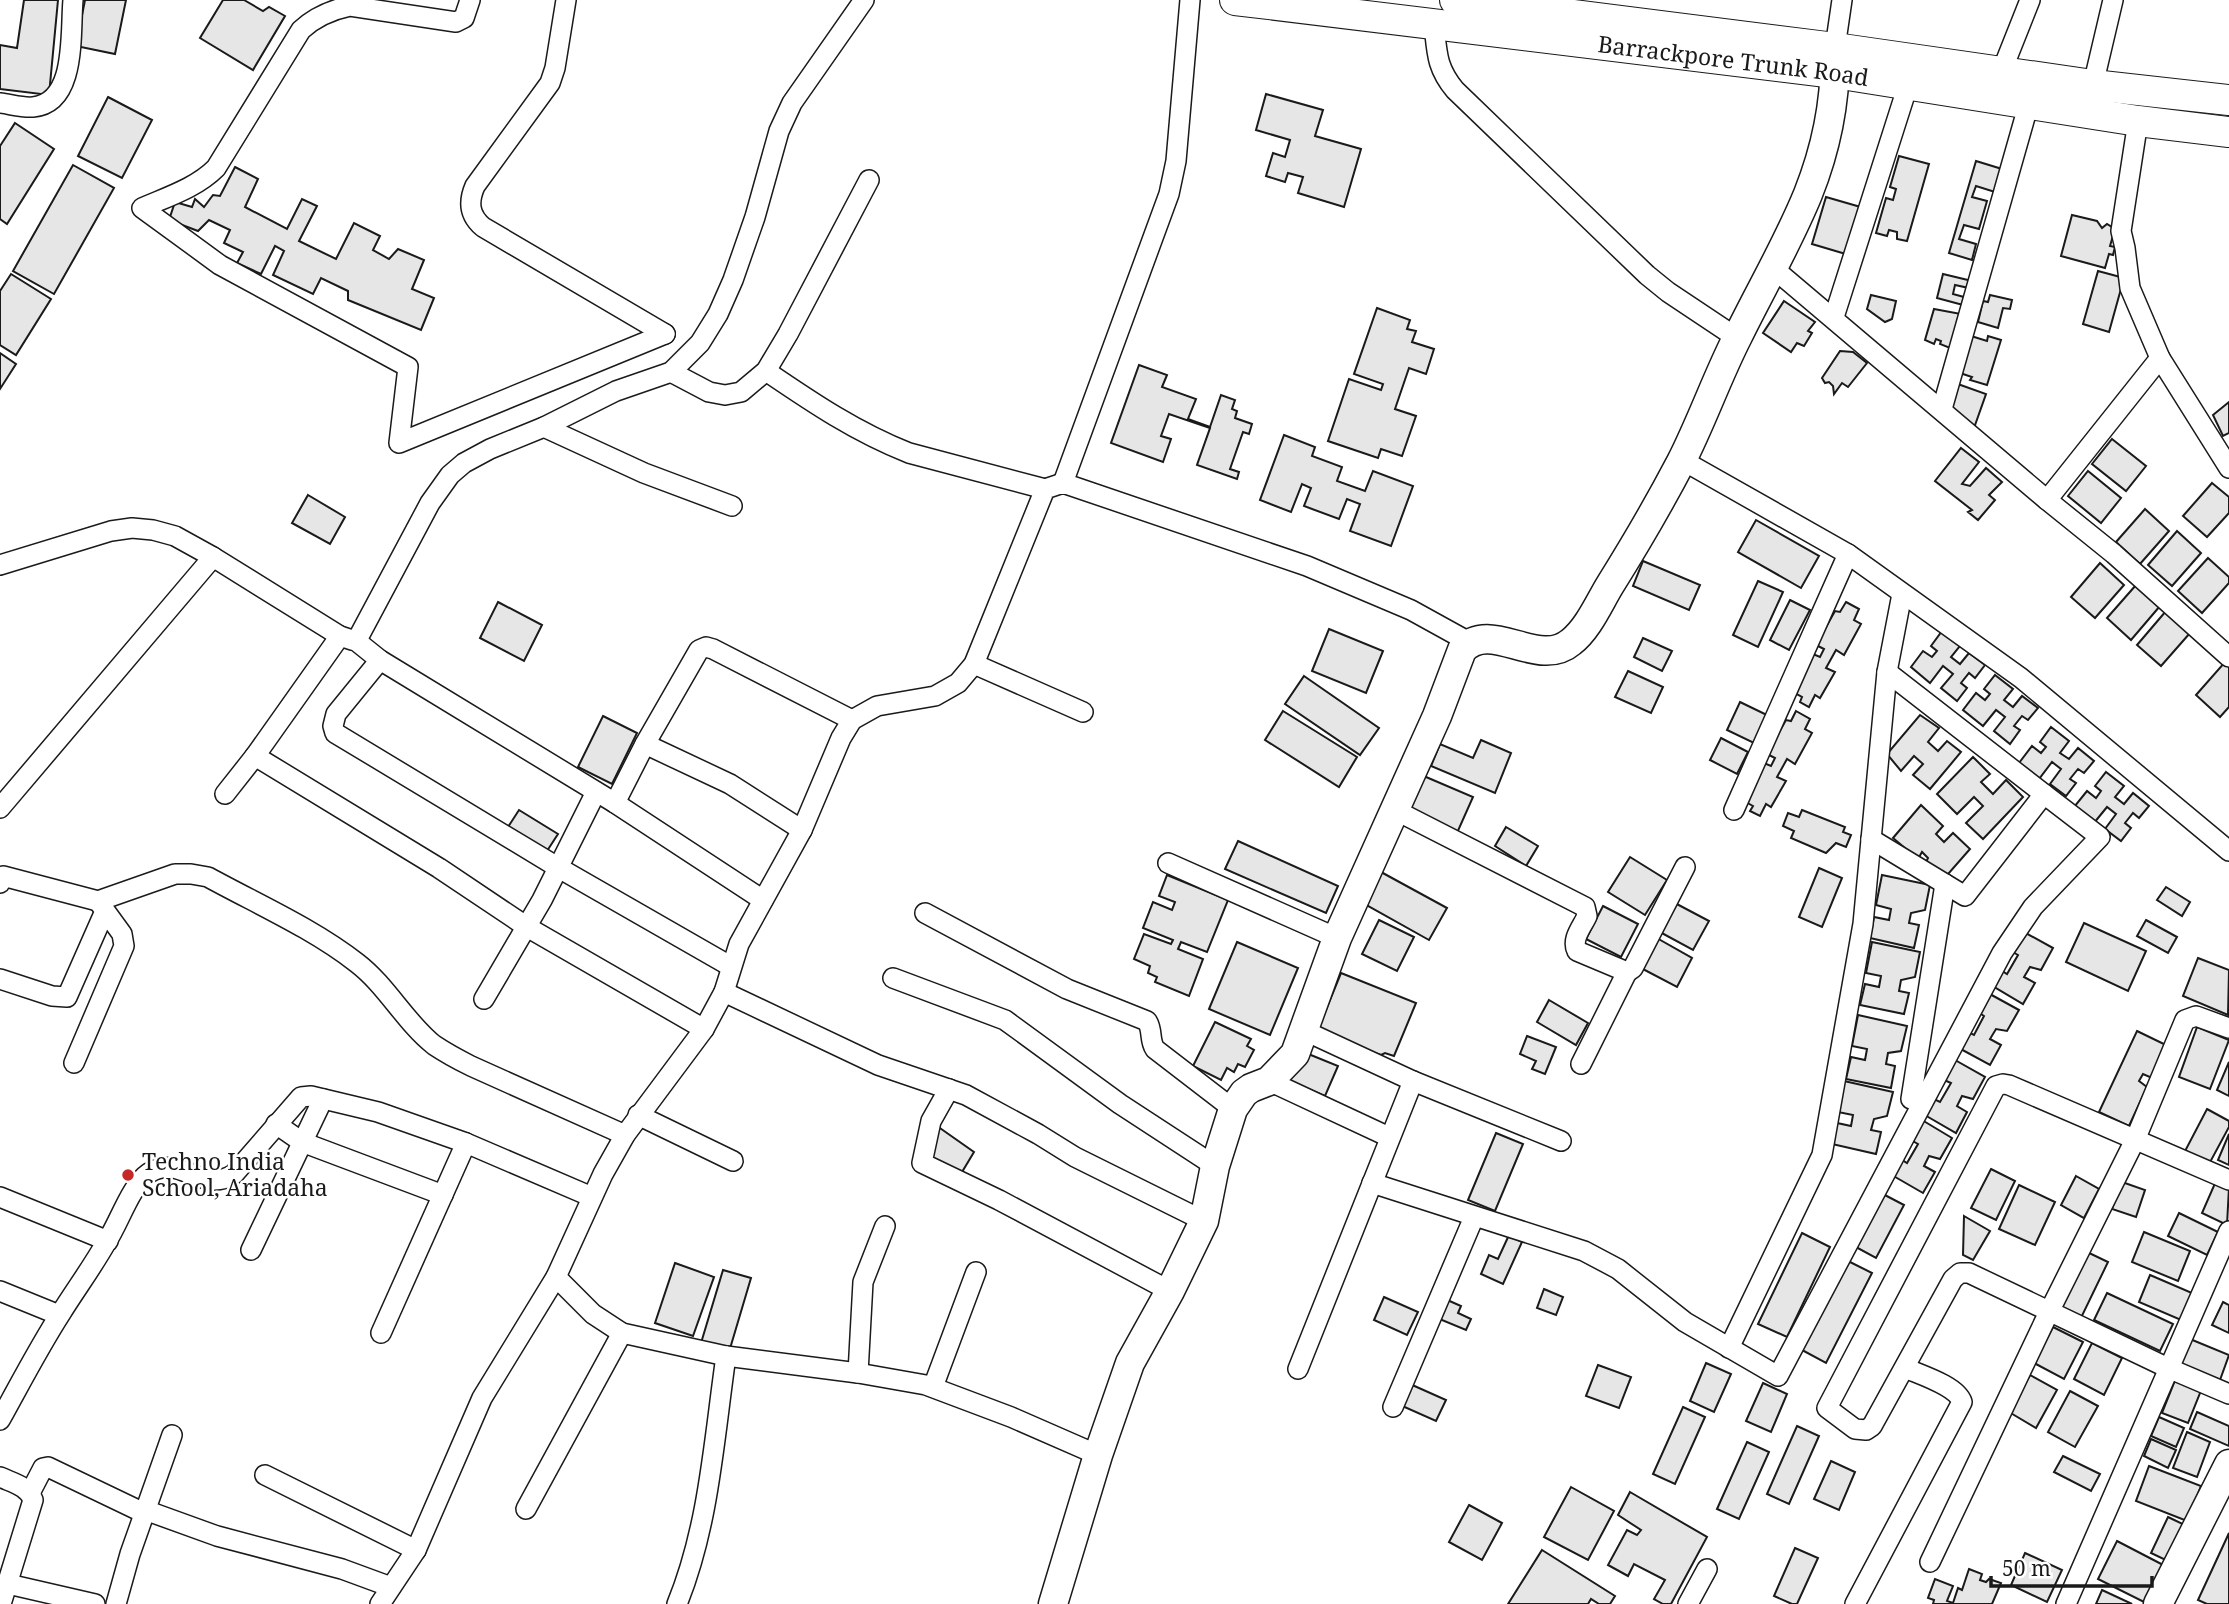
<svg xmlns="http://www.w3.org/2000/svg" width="2229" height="1604" viewBox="0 0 2229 1604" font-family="'Noto Serif',serif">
<rect width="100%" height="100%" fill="#fff"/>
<!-- building -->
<g fill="#e6e6e6" stroke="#1a1a1a" stroke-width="2">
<path d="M24 0H58L49 95 0 89V45L17 48Z"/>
<path d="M85 0H126L115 54 76 46Z"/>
<path d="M223 0H244L263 11 269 7 285 16 253 70 200 38Z"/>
<path d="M1266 94 1323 110 1315 136 1361 149 1344 207 1298 193 1303 177 1288 173 1285 182 1266 176 1273 153 1285 157 1290 140 1256 130Z"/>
<path d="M108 97 152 120 122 178 78 156Z"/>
<path d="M15 123 54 149 7 224 0 219V146Z"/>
<path d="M1899 156 1929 164 1907 241 1897 239V232L1889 230 1887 236 1876 233 1886 198 1893 200 1896 189 1890 187Z"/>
<path d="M1976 161 2002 169 1995 192 1976 186 1972 197 1987 201 1979 229 1964 225 1959 239 1976 244 1972 260 1949 253Z"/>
<path d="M73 165 114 188 54 294 13 271Z"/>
<path d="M235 167 258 179 245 207 287 229 302 199 317 206 299 241 336 259 354 223 380 236 373 250 389 259 398 249 424 260 412 289 434 298 421 330 348 300V291L321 278 313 294 273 275 284 251 275 246 261 274 237 263 243 252 224 243 230 230 209 220 198 231 169 220 175 202 192 207 195 199 204 207 213 195 220 196Z"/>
<path d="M1826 197 1864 208 1849 255 1812 244Z"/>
<path d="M2072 215 2097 221 2102 228 2107 224 2115 229 2110 246 2115 247 2113 255 2109 254 2105 268 2061 256Z"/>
<path d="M2098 271 2124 278 2109 332 2083 324Z"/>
<path d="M11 274 51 299 16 355 0 345V291Z"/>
<path d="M1943 274 1972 281 1969 288 1955 285 1953 294 1964 297 1963 305 1937 298Z"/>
<path d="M1871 295 1896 301 1892 319 1885 322 1867 309Z"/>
<path d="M1990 295 2012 300 2010 309 2003 308 1998 328 1978 322 1983 301 1988 302Z"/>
<path d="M1784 301 1815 322 1808 331 1812 333 1804 346 1797 343 1791 352 1763 333Z"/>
<path d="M1377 308 1410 320 1407 329 1416 331 1412 342 1434 349 1426 374 1409 368 1395 409 1416 416 1402 456 1381 449 1378 458 1328 441 1349 379 1381 390 1383 384 1354 374Z"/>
<path d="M1934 309 1961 314 1960 318H1958L1953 338 1955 350 1940 344 1941 341 1936 339 1934 344 1925 340Z"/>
<path d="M1971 336 1987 341 1988 336 2001 340 1987 385 1970 380 1972 377 1960 373Z"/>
<path d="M1840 351 1853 352 1867 363 1848 387 1842 383 1834 394 1833 386 1829 382 1825 383 1822 378Z"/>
<path d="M0 353 16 364 0 389Z"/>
<path d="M1139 365 1167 375 1162 387 1196 399 1188 419 1210 427 1221 395 1235 400 1232 409 1237 411 1235 418 1252 424 1249 434 1243 432 1230 469 1239 472 1237 479 1197 465 1210 428 1169 414 1161 436 1171 439 1163 462 1111 443Z"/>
<path d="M1955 383 1986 394 1974 428 1948 404Z"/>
<path d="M2229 402V433L2223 436 2213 415Z"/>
<path d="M1284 435 1315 447 1312 456 1342 467 1337 481 1365 491 1373 471 1413 486 1391 546 1350 531 1360 504 1347 499 1339 519 1304 506 1311 488 1302 484 1291 512 1260 500Z"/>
<path d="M2112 439 2146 466 2126 491 2092 464Z"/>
<path d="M1961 448 1979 462 1962 484 1970 486 1986 468 2002 482 1989 495 1995 500 1978 520 1968 512 1972 510 1935 481Z"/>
<path d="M2088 471 2121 498 2101 523 2068 496Z"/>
<path d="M2212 483 2229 497V513L2207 537 2183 516Z"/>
<path d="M308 495 345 517 330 544 292 523Z"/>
<path d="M2145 509 2169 531 2140 564 2116 542Z"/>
<path d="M1756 520 1819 556 1801 588 1738 552Z"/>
<path d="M2177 531 2201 553 2172 586 2148 565Z"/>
<path d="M2208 558 2229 577V583L2202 613 2178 591Z"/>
<path d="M1643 561 1700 585 1689 610 1633 586Z"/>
<path d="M2100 563 2124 585 2095 618 2071 597Z"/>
<path d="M1758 581 1783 592 1758 647 1733 635Z"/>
<path d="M2136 585 2160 606 2131 640 2107 618Z"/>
<path d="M1790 600 1810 610 1789 650 1770 640Z"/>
<path d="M498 602 542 625 524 661 480 638Z"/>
<path d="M1846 602 1859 609 1854 620 1861 624 1844 655 1836 650 1826 668 1835 672 1820 698 1815 695 1809 707 1800 702 1802 697 1793 692 1813 654 1820 657 1824 649 1816 645 1835 611 1840 612Z"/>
<path d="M2166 611 2190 633 2161 666 2137 645Z"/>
<path d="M1329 629 1383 651 1366 693 1312 671Z"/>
<path d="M1942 631 1960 646 1951 657 1960 664 1969 653 1985 665 1975 678 1969 673 1961 683 1967 688 1957 701 1941 688 1953 674 1943 666 1930 683 1911 667 1923 651 1932 657 1937 651 1931 646Z"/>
<path d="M1643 638 1672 651 1662 671 1634 657Z"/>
<path d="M2225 662 2229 665V707L2220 717 2196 695Z"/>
<path d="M1628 671 1663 687 1651 713 1615 697Z"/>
<path d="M1995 675 2013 689 2004 700 2013 707 2022 696 2038 708 2028 720 2022 716 2014 726 2020 730 2010 744 1994 731 2005 717 1996 710 1983 726 1963 710 1976 693 1985 700 1990 694 1984 689Z"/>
<path d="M1304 676 1379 728 1360 755 1285 704Z"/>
<path d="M1740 702 1769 716 1756 744 1727 730Z"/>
<path d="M1283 711 1357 757 1339 787 1265 740Z"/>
<path d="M1796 711 1810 719 1805 729 1812 733 1795 764 1787 759 1777 777 1786 781 1771 807 1766 804 1760 816 1750 811 1753 806 1744 801 1764 763 1771 766 1775 758 1767 754 1786 720 1791 721Z"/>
<path d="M1920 715 1939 728 1928 742 1938 751 1947 741 1961 752 1930 789 1913 775 1923 764 1914 756 1901 771 1887 754Z"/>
<path d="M603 716 637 733 612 784 578 767Z"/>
<path d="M2051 727 2069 741 2060 753 2069 759 2078 748 2094 761 2084 773 2078 769 2070 779 2076 783 2066 796 2050 784 2061 769 2052 762 2039 779 2019 763 2032 746 2041 753 2046 747 2040 742Z"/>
<path d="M1721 738 1748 752 1737 774 1710 760Z"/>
<path d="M1481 740 1511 753 1495 793 1431 766 1440 744 1473 758Z"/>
<path d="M1973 757 1990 774 1981 782 1993 794 2006 780 2023 797 1983 839 1966 823 1983 806 1974 797 1957 814 1937 794Z"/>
<path d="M2106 772 2124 786 2115 797 2124 804 2133 793 2149 806 2139 818 2133 813 2125 823 2131 828 2121 841 2105 829 2116 814 2107 807 2094 823 2074 807 2087 791 2096 798 2101 791 2095 786Z"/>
<path d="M1419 774 1473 797 1457 833 1403 810Z"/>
<path d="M1921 805 1943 826 1936 834 1944 842 1953 833 1970 849 1942 881 1923 869 1928 858 1922 852 1918 859 1893 838Z"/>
<path d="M519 810 558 834 547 851 508 827Z"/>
<path d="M1802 810 1845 827 1843 832 1851 835 1846 847 1836 843 1826 853 1791 838 1794 831 1783 826 1788 813 1799 817Z"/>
<path d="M1506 827 1538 846 1526 866 1495 846Z"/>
<path d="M1238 841 1338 886 1326 913 1225 869Z"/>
<path d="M1630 857 1667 880 1645 915 1608 892Z"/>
<path d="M1819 868 1842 878 1822 927 1799 917Z"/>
<path d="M1381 872 1447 908 1429 940 1363 903Z"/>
<path d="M1167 875 1228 900 1207 952 1181 942 1178 949 1203 959 1189 996 1155 982 1157 977 1148 973 1150 966 1134 959 1144 934 1171 944 1173 940 1143 928 1153 902 1172 910 1175 902 1159 896Z"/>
<path d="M1882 875 1930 885 1925 910 1911 913 1909 923 1919 925 1914 948 1870 938 1874 917 1889 920 1891 909 1876 905Z"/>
<path d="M2166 887 2190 902 2182 916 2157 900Z"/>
<path d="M1673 902 1709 921 1693 950 1658 931Z"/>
<path d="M1603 906 1638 924 1621 957 1586 939Z"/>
<path d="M1379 920 1414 937 1397 971 1362 954Z"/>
<path d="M2146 920 2177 937 2168 953 2137 936Z"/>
<path d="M2084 923 2146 951 2128 991 2066 962Z"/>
<path d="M2022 931 2053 948 2041 970 2030 967 2024 977 2035 983 2023 1004 1991 985 1999 969 2007 974 2018 955 2011 951Z"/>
<path d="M1655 937 1692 958 1677 987 1639 967Z"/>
<path d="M1237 942 1298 968 1270 1035 1209 1009Z"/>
<path d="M1872 942 1920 952 1915 977 1901 980 1899 991 1909 993 1904 1014 1860 1005 1865 984 1879 987 1881 976 1866 973Z"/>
<path d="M2198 958 2229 970 2228 1015 2183 996Z"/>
<path d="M1341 973 1416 1003 1394 1056 1385 1053 1381 1055 1330 1039 1319 1027Z"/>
<path d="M1988 993 2019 1010 2007 1031 1996 1029 1990 1039 2001 1045 1990 1065 1957 1047 1966 1031 1974 1035 1984 1016 1978 1012Z"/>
<path d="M1549 1000 1588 1023 1576 1045 1537 1022Z"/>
<path d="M1858 1015 1907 1026 1901 1051 1888 1053 1886 1064 1895 1066 1891 1088 1846 1079 1851 1057 1865 1060 1867 1049 1852 1046Z"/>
<path d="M1215 1022 1251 1039 1247 1046 1254 1050 1245 1067 1238 1064 1234 1072 1227 1068 1221 1080 1193 1066Z"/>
<path d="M2197 1027 2229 1040 2210 1089 2179 1077Z"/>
<path d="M2137 1031 2168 1046 2152 1078 2143 1074 2139 1081 2147 1087 2129 1126 2099 1112Z"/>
<path d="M1527 1036 1556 1047 1545 1074 1532 1069 1536 1061 1520 1054Z"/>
<path d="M1301 1051 1338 1066 1325 1096 1289 1081Z"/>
<path d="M1955 1060 1985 1077 1973 1099 1962 1096 1957 1106 1967 1112 1956 1133 1923 1114 1932 1098 1940 1102 1951 1083 1944 1080Z"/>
<path d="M2229 1062V1096L2217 1090Z"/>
<path d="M1844 1081 1893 1092 1887 1116 1874 1119 1871 1130 1881 1132 1876 1154 1832 1144 1837 1123 1851 1126 1853 1115 1838 1112Z"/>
<path d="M2207 1109 2229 1121V1127L2208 1166 2184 1153Z"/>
<path d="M1922 1120 1952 1138 1940 1159 1929 1156 1924 1166 1935 1172 1923 1193 1890 1174 1899 1158 1907 1163 1918 1144 1911 1140Z"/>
<path d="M937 1126 974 1152 959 1177 930 1158Z"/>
<path d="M1496 1133 1523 1144 1495 1211 1468 1200Z"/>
<path d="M2229 1134V1165L2218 1160Z"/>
<path d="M1991 1169 2015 1181 1996 1220 1971 1208Z"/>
<path d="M2076 1176 2099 1189 2084 1218 2061 1205Z"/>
<path d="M2216 1181 2229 1187 2227 1225 2202 1213Z"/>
<path d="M2122 1182 2145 1190 2136 1217 2112 1209Z"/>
<path d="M2019 1185 2055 1202 2035 1245 1999 1229Z"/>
<path d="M1881 1193 1904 1205 1876 1258 1854 1246Z"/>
<path d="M2179 1213 2218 1232 2207 1255 2168 1236Z"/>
<path d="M1964 1216 1990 1231 1973 1260 1963 1255Z"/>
<path d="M2144 1232 2190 1251 2178 1281 2132 1262Z"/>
<path d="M1802 1233 1830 1247 1787 1337 1758 1324Z"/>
<path d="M1509 1235 1522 1242 1503 1284 1481 1274 1489 1255 1498 1259Z"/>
<path d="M2085 1251 2108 1262 2079 1322 2056 1310Z"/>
<path d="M1848 1261 1872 1273 1826 1363 1802 1350Z"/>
<path d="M675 1263 714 1277 693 1336 655 1323Z"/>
<path d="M723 1270 751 1278 729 1352 701 1343Z"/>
<path d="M2150 1275 2192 1293 2181 1320 2139 1302Z"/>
<path d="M1544 1289 1563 1297 1556 1315 1537 1308Z"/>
<path d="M2107 1293 2173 1324 2160 1351 2094 1320Z"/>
<path d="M1384 1297 1418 1312 1407 1335 1374 1320Z"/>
<path d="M1445 1299 1461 1306 1458 1313 1471 1319 1466 1330 1437 1318Z"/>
<path d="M2223 1302 2229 1305V1333L2212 1325Z"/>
<path d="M2053 1327 2083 1342 2064 1379 2034 1363Z"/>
<path d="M2190 1339 2229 1355 2220 1380 2181 1364Z"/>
<path d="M2092 1343 2122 1358 2104 1395 2074 1379Z"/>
<path d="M1706 1363 1731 1374 1714 1412 1690 1401Z"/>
<path d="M1598 1365 1631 1377 1619 1408 1586 1396Z"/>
<path d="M2030 1375 2057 1390 2036 1428 2009 1412Z"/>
<path d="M2176 1378 2202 1388 2188 1423 2162 1413Z"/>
<path d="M1763 1383 1787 1394 1771 1432 1746 1421Z"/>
<path d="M1410 1384 1446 1400 1436 1421 1400 1405Z"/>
<path d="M2070 1391 2098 1406 2075 1447 2048 1432Z"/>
<path d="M1683 1407 1705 1417 1675 1484 1653 1474Z"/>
<path d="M2197 1412 2229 1426V1446L2190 1429Z"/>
<path d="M2159 1417 2184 1428 2176 1447 2151 1436Z"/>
<path d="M1797 1426 1819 1436 1789 1504 1767 1494Z"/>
<path d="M2187 1432 2210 1442 2197 1477 2173 1468Z"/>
<path d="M2151 1439 2176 1450 2168 1468 2144 1456Z"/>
<path d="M1747 1442 1769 1452 1739 1519 1717 1509Z"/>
<path d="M2063 1456 2100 1474 2091 1491 2054 1472Z"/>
<path d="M1831 1461 1855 1472 1839 1510 1814 1499Z"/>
<path d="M2149 1466 2201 1486 2187 1521 2136 1501Z"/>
<path d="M1571 1487 1614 1511 1588 1560 1544 1537Z"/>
<path d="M1630 1492 1707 1537 1671 1604H1663L1654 1599 1665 1580 1634 1564 1628 1576 1608 1565 1627 1530 1637 1535 1641 1530 1618 1515Z"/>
<path d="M1469 1505 1502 1523 1482 1560 1449 1542Z"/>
<path d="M2168 1517 2191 1528 2174 1564 2151 1553Z"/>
<path d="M2229 1533V1604H2207L2198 1600Z"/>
<path d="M2117 1541 2169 1568 2148 1604 2098 1579Z"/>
<path d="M1795 1548 1818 1558 1797 1604H1792L1774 1596Z"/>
<path d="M1542 1550 1615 1596 1610 1604H1599L1591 1599 1588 1604H1508Z"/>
<path d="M2025 1553 2062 1570 2047 1602 2011 1585Z"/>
<path d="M1969 1569 1982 1574 1980 1580 1986 1582 1989 1579 2001 1583 1992 1604H1933L1934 1600 1928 1598 1935 1579 1953 1586 1947 1601 1953 1603 1958 1588 1962 1590Z"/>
<path d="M2102 1590 2132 1604H2096Z"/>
</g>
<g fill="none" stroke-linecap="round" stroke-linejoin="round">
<defs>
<g id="street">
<path d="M470 0 464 18 456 22 350 6C331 10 315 17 301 30L216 168C196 188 167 197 142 208L220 265 408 367 399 443 665 334"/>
<path d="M566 0 555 68 550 83 475 186C468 202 469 215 483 227L665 334"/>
<path d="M1434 24C1437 52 1436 67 1455 90L1647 275 1668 292 1737 338"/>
<path d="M1835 48 1842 0"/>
<path d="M2001 73 2030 0"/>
<path d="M2093 85 2113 0"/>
<path d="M0 103C10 104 22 108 33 107 77 103 70 33 73 0"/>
<path d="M2138 121 2121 231 2125 248 2130 288 2160 358 2229 468"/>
<path d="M1773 268 2047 500 2114 554 2229 657"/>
<path d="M1834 317 1908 85"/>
<path d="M766 371C813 403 856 432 909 453L1045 489"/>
<path d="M671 372 709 392 725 395 741 392 766 371 788 334 869 180"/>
<path d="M1942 409 2029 103"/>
<path d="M544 427 644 473 732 506"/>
<path d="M1682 460 1848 554 2021 678 2229 851"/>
<path d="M1063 483 1169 194 1176 161 1190 0"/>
<path d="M2047 500 2160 358"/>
<path d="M0 565 111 531 132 528 153 530 175 536 213 557 340 636 352 640 358 638 430 503 450 475 464 463 490 449 544 427 616 391 671 372 700 343 718 314 733 280 755 217 779 131 792 103 864 0"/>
<path d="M355 640 380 660 615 803 763 900"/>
<path d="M380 660 336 714 333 726 335 733 559 868 730 966"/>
<path d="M974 664 1083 712"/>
<path d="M645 744 730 784 802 830"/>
<path d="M255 756 439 868 527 927 704 1029"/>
<path d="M225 794 255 756 340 636"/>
<path d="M615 803 645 744 699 650 706 647 713 649 852 720"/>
<path d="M0 808 213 557"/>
<path d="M1395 810 1585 907 1587 916C1582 927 1571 939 1577 951L1627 972 1633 968 1685 867"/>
<path d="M1734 810 1848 554"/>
<path d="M1871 839 1965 896 2044 794 1887 672"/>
<path d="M1168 863 1337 938"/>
<path d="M0 883 3 876 98 901 175 874H191L208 877C257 904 312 928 357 963 387 986 405 1022 434 1045 446 1053 459 1060 471 1066L625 1135"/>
<path d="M925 913 1067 989 1147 1021C1153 1030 1149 1040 1155 1049L1233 1109"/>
<path d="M893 978 1005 1020 1120 1104 1215 1166"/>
<path d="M0 979 52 996 67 997 105 911"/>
<path d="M724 992 878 1065 966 1095 1038 1134 1075 1157 1204 1221"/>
<path d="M484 999 542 900 596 792"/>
<path d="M1303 1030 1413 1081 1561 1141"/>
<path d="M74 1063 124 946 122 934 98 901"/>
<path d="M1581 1064 1627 972"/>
<path d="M1269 1081 1389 1137"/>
<path d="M949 1089 931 1121 922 1163 999 1200 1170 1291"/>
<path d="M1911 1099 1945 884"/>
<path d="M638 1115 733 1161"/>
<path d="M276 1124 302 1142 443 1195"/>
<path d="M2229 1180 2009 1085 2003 1084 1996 1086 1827 1408 1855 1429 1866 1430 1872 1426 1953 1279 1960 1273H1969L2168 1368 2229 1394"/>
<path d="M1372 1183 1584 1251 1618 1269 1685 1322 1778 1376 2002 953 2033 907 2100 837 2044 794"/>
<path d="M0 1197 108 1241"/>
<path d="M251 1250 323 1099"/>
<path d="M556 1277 593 1314 622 1333 726 1356 858 1373 926 1385 1011 1417 1098 1455"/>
<path d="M0 1291 59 1315"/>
<path d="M381 1333 466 1143"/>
<path d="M1729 1348 1822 1155 1863 924 1887 672 1902 594"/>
<path d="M1298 1369 1413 1081"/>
<path d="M858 1373 863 1282 885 1226"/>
<path d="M933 1387 976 1272"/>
<path d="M1393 1407 1474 1217"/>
<path d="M0 1420C20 1384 39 1347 61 1313 76 1289 93 1266 107 1241 119 1223 131 1185 149 1173 180 1153 201 1195 234 1174L301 1097 311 1096 378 1112 466 1143 592 1197"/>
<path d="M265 1475 416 1550"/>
<path d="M0 1477C13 1483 28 1486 33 1500L1 1604"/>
<path d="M30 1493 43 1468 48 1467 144 1513"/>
<path d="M526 1509 622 1333"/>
<path d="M145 1510 217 1536 342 1569 391 1587"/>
<path d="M1930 1562 2049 1312 2135 1140 2185 1020 2196 1016 2229 1028"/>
<path d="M8 1584 95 1604"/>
<path d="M116 1604 130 1554 172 1435"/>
<path d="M380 1604 416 1550 482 1398 556 1277 603 1174 625 1135 704 1029 724 992 739 944 802 830 841 738 852 720 877 706 935 696 958 683 974 664 1045 489 1063 483 1307 566 1411 610 1469 642"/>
<path d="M677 1604C709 1526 714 1439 726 1356"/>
<path d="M1688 1604 1707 1569"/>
<path d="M1855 1604 1962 1402C1957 1386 1921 1375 1905 1368"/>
<path d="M2066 1604 2229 1231"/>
</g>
<g id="secondary">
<path d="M1053 1604 1098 1455 1130 1363 1170 1291 1204 1221 1215 1166 1233 1109 1244 1093 1251 1088 1269 1081 1295 1054 1337 938 1437 716 1462 650C1491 618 1538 670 1571 642 1588 629 1599 603 1610 585 1635 545 1659 504 1681 462 1702 421 1717 377 1738 336 1761 289 1788 243 1808 194 1826 149 1836 98 1835 50"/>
<path d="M2158 1604 2229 1464"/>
</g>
<g id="primary">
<path id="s1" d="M1235 0 1835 73 2138 121 2229 132"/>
<path d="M1455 0 1835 48 2093 85 2229 100"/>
</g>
</defs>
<!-- street casing -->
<use href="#street" stroke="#1a1a1a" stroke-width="22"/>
<!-- secondary casing -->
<use href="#secondary" stroke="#1a1a1a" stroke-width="31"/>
<!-- primary casing -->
<use href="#primary" stroke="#1a1a1a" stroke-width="32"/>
<!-- street -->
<use href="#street" stroke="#fff" stroke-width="19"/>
<!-- secondary -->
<use href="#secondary" stroke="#fff" stroke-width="28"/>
<!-- primary -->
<use href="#primary" stroke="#fff" stroke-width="30"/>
</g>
<!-- markers -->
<circle fill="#c62828" stroke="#fff" stroke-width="2.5" cx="128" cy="1175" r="7"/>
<g text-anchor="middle" stroke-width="5" stroke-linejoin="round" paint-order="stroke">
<!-- street labels -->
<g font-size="23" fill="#1a1a1a" stroke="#fff">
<text dy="8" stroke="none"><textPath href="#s1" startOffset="502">Barrackpore Trunk Road</textPath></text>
</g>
<!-- poi labels -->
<g font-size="23" fill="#1a1a1a" stroke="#fff" text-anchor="start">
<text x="142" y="1170">Techno India<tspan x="142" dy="26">School, Ariadaha</tspan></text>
</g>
</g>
<!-- scale -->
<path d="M1991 1576v10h161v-10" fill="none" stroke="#1a1a1a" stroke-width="3.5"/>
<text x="2002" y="1576" font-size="21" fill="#1a1a1a" stroke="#ffffff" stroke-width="5" paint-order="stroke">50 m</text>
</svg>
